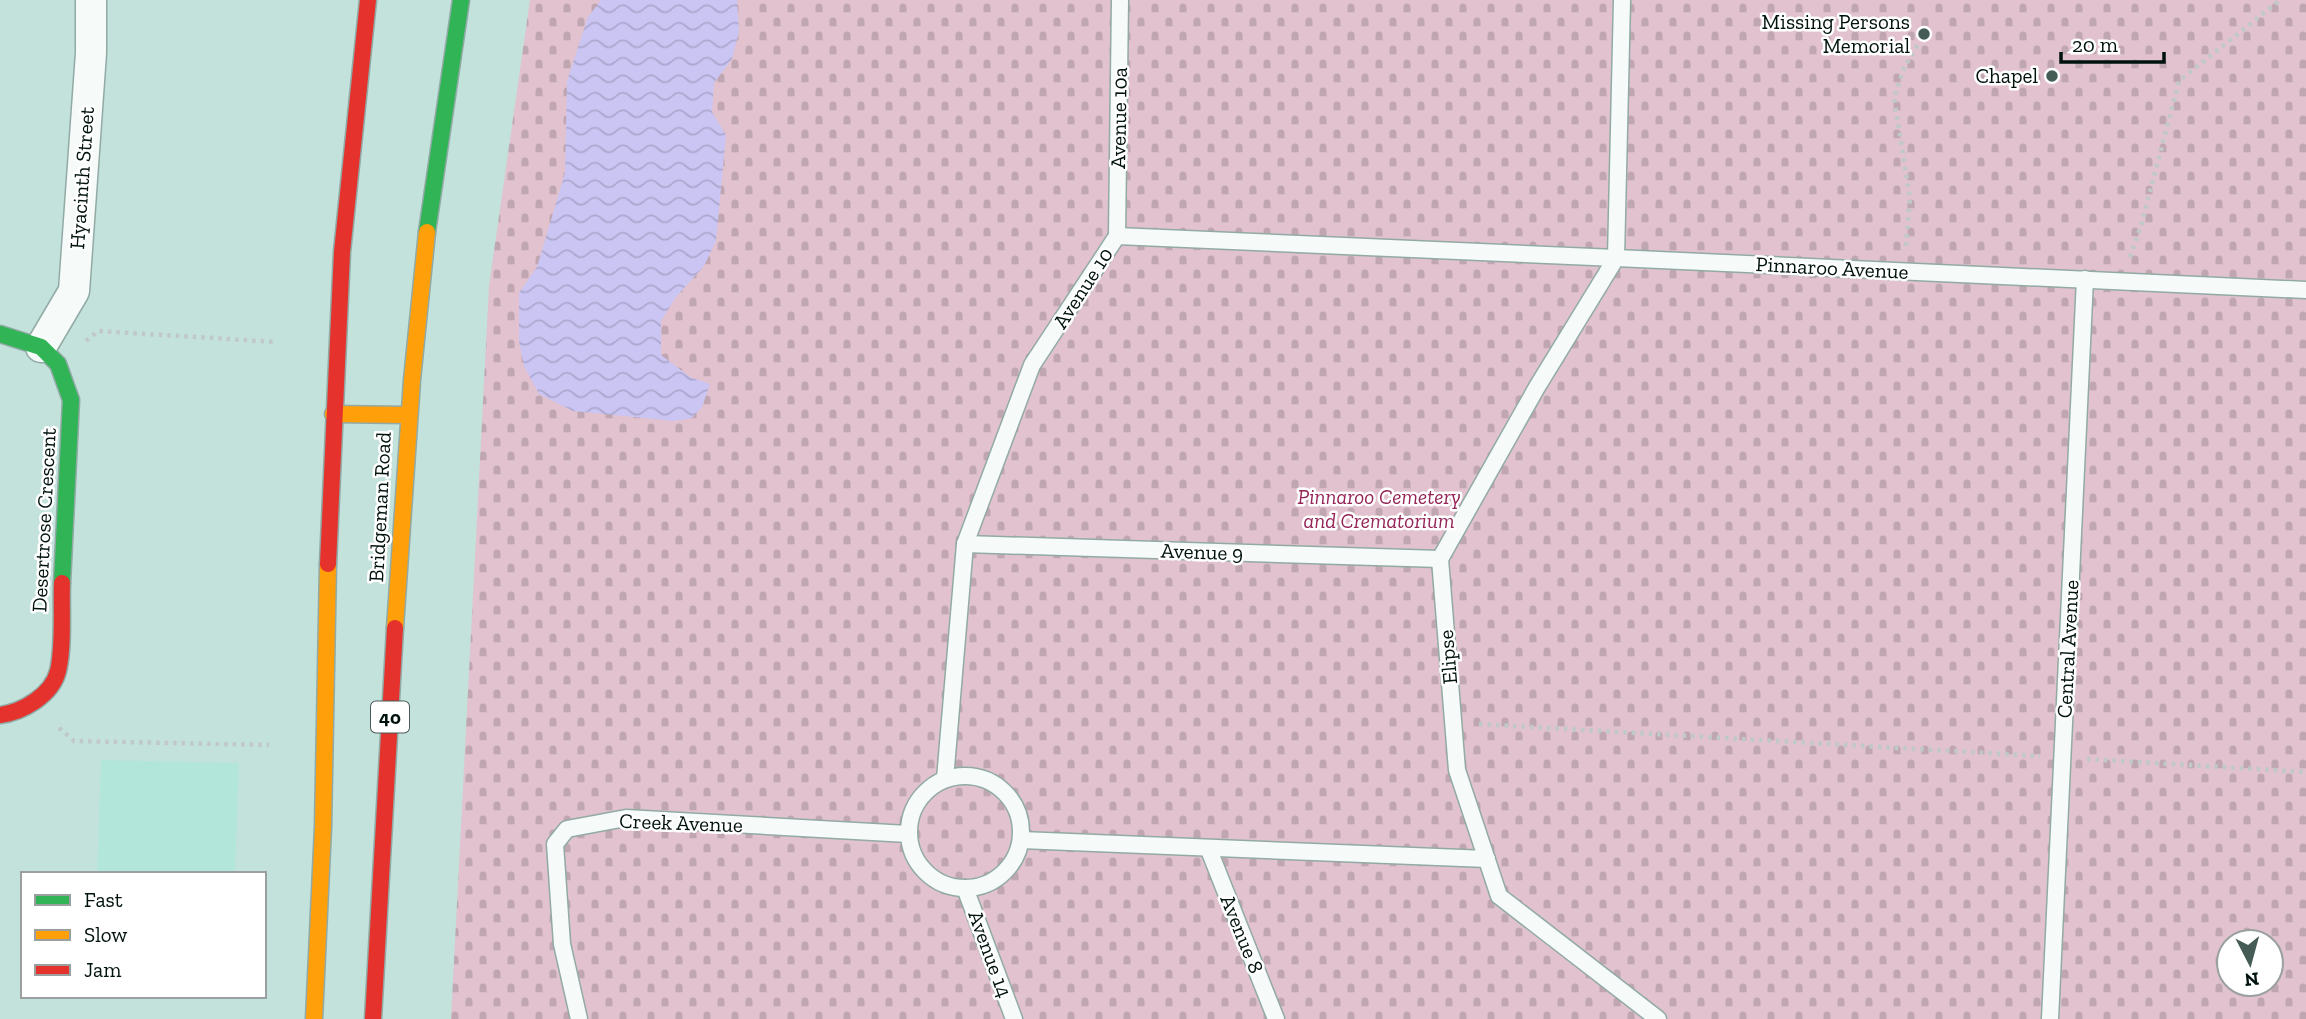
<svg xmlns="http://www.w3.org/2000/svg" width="2306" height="1019" viewBox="0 0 2306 1019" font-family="'Zilla Slab',serif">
<defs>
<pattern id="cemetery-stones" width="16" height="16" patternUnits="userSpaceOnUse" patternTransform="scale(1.75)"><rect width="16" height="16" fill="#e1c2ce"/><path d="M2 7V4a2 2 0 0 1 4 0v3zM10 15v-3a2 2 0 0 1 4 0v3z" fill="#bfa6b0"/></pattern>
<pattern id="water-waves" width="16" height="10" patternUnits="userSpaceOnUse" patternTransform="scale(1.75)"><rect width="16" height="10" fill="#cac5f3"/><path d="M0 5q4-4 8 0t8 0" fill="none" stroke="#aca8cf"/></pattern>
</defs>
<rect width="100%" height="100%" fill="#c3e2db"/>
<!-- built -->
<path fill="#b3e6da" d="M101 760 239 763 235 874H97Z"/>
<!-- cemetery -->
<path fill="url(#cemetery-stones)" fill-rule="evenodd" d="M530 0H2306V1019H451L489 286ZM2229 942H2271V984H2229Z"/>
<!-- water -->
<path fill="url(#water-waves)" d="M601 0H737L739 32 732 59 714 83 712 112 726 135 716 241 704 266 676 297 661 321V355L690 377 710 384 702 407 692 418 674 421 573 411 539 394 524 366 519 341V293L537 267 565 173 567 81 588 17Z"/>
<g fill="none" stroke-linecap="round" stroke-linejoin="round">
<defs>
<g id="lane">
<path d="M1622 0 1616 258 2306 290"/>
<path d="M1117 236 1120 0"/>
<path d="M965 544 1440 559"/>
<circle cx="965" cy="832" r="56"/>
<path d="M945 779 965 544 1032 365 1117 236 1616 258 1537 387 1440 559 1457 770 1499 896 1658 1019"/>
<path d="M1021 840 1487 859"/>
<path d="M1209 850 1276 1019"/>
<path d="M965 888 1014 1019"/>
<path d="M579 1019 562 944 555 844 567 829 626 818 908 834"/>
<path d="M2050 1019 2085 279"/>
</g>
<path id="street" d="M41 347 74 291 91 53V0"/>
<g id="fast">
<path d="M427 232 461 0"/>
<path d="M0 334 41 347 58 364 71 400 62 583"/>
</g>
<g id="slow">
<path d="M333 414 407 415"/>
<path d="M395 628 412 380 427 232"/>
<path d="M314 1019 323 827 328 564"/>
</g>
<g id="jam">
<path d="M328 564 342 252 368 0"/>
<path d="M0 715C23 712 52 695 58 671 64 647 61 609 62 583"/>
<path d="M373 1019 395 628"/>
</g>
</defs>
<!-- lane casing -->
<use href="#lane" stroke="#92aaa5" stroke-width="19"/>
<!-- street casing -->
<use href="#street" stroke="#92aaa5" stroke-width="33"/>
<!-- fast casing -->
<use href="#fast" stroke="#92aaa5" stroke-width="19"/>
<!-- slow casing -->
<use href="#slow" stroke="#92aaa5" stroke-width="19"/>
<!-- jam casing -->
<use href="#jam" stroke="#92aaa5" stroke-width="19"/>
<!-- path -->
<g stroke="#c0c9c7" stroke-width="4.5" stroke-dasharray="3.5 5" stroke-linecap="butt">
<path d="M1906 246 1910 198 1894 98 1904 68 1924 34"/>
<path d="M2130 257 2141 226 2179 81 2280 0"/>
<path d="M86 341 98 331 277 342"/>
<path d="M1479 724 2040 756"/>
<path d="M59 728 74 741 269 745"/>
<path d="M2087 759 2306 772"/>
</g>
<!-- lane -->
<use href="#lane" stroke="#f6fbfa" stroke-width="16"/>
<!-- street -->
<use href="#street" stroke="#f6fbfa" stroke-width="30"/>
<!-- fast -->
<use href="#fast" stroke="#30b455" stroke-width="16"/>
<!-- slow -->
<use href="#slow" stroke="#ff9f0a" stroke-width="16"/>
<!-- jam -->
<use href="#jam" stroke="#e5322d" stroke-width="16"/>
</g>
<!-- markers -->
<g fill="#445b56" stroke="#fff" stroke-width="2.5">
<circle cx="1924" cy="34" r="7"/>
<circle cx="2052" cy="76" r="7"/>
</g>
<g text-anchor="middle" stroke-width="5" stroke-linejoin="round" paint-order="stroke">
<!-- shield labels -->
<rect fill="#fff" stroke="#4c5956" stroke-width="2" x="371" y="701.5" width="38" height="31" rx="5"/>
<g font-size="19" font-weight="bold" fill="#00120e">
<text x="390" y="724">40</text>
</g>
<!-- poi labels -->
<g font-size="21" fill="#00120e" stroke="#fff" text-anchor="end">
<text x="1910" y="29">Missing Persons<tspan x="1910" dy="24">Memorial</tspan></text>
<text x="2038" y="83">Chapel</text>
</g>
<!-- street labels -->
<g font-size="21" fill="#00120e" stroke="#fff">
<text transform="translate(1119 118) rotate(-89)" y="7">Avenue 10a</text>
<text transform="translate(82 178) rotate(-86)" y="7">Hyacinth Street</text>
<text transform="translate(1832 268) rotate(3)" y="7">Pinnaroo Avenue</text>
<text transform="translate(1083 288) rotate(-57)" y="7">Avenue 10</text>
<text transform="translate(380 507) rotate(-87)" y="7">Bridgeman Road</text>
<text transform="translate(44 520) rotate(-87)" y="7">Desertrose Crescent</text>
<text transform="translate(1202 552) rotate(2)" y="7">Avenue 9</text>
<text transform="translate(2068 649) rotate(-87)" y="7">Central Avenue</text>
<text transform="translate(1448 657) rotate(-95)" y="7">Elipse</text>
<text transform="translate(681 823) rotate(2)" y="7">Creek Avenue</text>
<text transform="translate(1242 934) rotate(68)" y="7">Avenue 8</text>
<text transform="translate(990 954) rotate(70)" y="7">Avenue 14</text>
</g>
<!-- park labels -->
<g font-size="21" font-style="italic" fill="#942356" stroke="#fff">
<text x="1379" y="504">Pinnaroo Cemetery<tspan x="1379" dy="24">and Crematorium</tspan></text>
</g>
</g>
<!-- legend -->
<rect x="21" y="872" width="245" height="126" fill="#ffffff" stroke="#99a09f" stroke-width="2"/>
<rect x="35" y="895" width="35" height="10" fill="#30b455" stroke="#99a09f" stroke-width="2"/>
<text x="84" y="907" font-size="21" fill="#00120e">Fast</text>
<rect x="35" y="930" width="35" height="10" fill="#ff9f0a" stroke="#99a09f" stroke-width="2"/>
<text x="84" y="942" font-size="21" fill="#00120e">Slow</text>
<rect x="35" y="965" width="35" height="10" fill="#e5322d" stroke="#99a09f" stroke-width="2"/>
<text x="84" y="977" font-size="21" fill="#00120e">Jam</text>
<!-- north arrow -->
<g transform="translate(2250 963) rotate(174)"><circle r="33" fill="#ffffff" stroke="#99a09f" stroke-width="2"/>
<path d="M0-5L12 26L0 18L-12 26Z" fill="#445b56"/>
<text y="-10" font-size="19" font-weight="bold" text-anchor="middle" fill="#00120e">N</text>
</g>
<!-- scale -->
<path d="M2061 52v10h103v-10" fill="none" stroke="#00120e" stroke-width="3.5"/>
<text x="2072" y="52" font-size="21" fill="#00120e" stroke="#ffffff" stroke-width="5" paint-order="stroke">20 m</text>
</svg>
